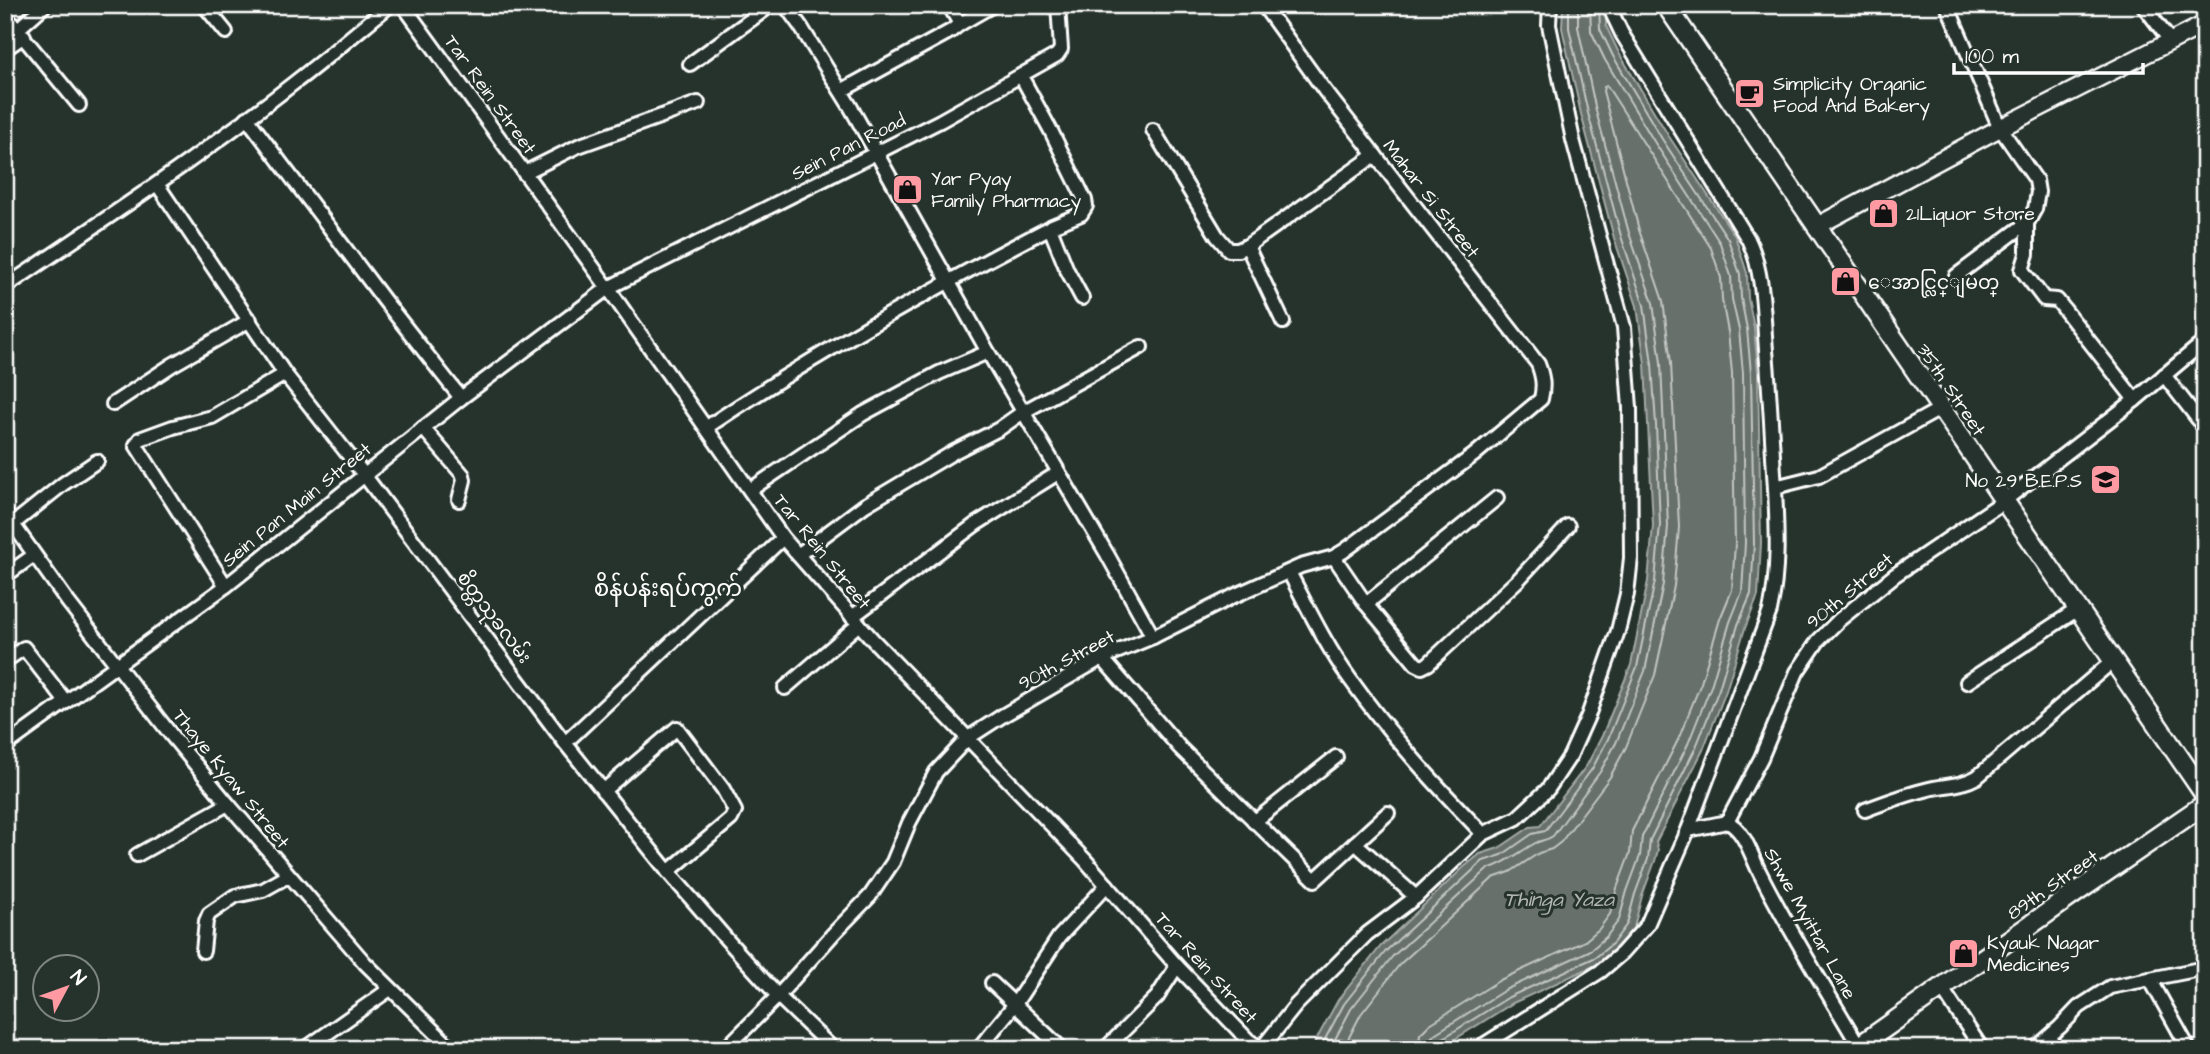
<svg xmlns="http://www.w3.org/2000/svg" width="2210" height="1054" viewBox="0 0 2210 1054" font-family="'Architects Daughter','Noto Sans Myanmar',sans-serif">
<rect width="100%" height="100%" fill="#26332d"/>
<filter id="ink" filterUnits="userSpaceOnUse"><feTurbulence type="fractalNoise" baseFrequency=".0143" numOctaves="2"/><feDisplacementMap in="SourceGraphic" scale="14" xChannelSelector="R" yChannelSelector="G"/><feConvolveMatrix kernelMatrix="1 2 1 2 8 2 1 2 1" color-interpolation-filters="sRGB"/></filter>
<g filter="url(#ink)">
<!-- water -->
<path fill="#67706c" stroke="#a4a9a7" stroke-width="2" d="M1563 5H1606V26L1619 53 1668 135 1735 236 1747 273 1748 298 1754 327 1758 372 1761 543 1758 596 1745 628 1726 691 1703 750 1656 842 1658 850 1655 861 1642 896 1634 927 1618 948 1600 963 1513 1003 1439 1049H1320L1314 1044 1338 1000 1381 946 1464 867 1480 854 1499 848 1530 827 1540 826 1587 765 1602 736 1631 665 1648 581 1653 525 1645 364 1637 306 1614 238 1581 114 1562 28Z"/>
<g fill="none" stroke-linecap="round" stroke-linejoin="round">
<!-- shore -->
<g stroke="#c2c6c4" stroke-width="2">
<path d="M1324 1049V1041L1344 1004 1386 951 1483 861 1502 855 1532 834 1545 831 1592 769 1608 739 1637 667 1655 581 1660 525 1656 425 1652 364 1644 305 1621 236 1588 113 1569 28V5"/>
<path d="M1333 1049V1043L1351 1009 1392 957 1488 869C1508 862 1515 855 1532 845 1539 840 1546 841 1553 836L1600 772 1616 743 1645 671 1663 584 1668 526 1661 363 1653 303 1629 233 1596 111 1578 27V5"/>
<path d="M1343 1049 1361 1014 1400 964 1421 945 1493 878 1510 872 1539 853 1552 849 1561 842 1610 777 1626 747 1655 675 1674 586 1679 527 1671 363 1663 301 1639 230 1603 91 1604 87 1607 86 1711 248 1721 278 1722 300 1728 332 1732 373 1735 543 1732 590 1720 619 1701 683 1678 740 1632 831 1630 853 1617 888 1610 914 1599 929 1585 941 1500 980 1430 1024 1420 1034 1418 1049"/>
<path d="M1428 1049 1430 1039 1436 1033 1505 990 1591 950 1606 937 1619 920 1627 891 1640 856 1642 837 1688 744 1711 686 1730 622 1742 592 1745 543 1743 373 1739 330 1732 299 1731 276 1720 243 1655 143 1605 60 1591 31 1590 5"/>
<path d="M1437 1049 1440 1040 1509 997 1596 957 1613 943 1627 924 1635 894 1648 859 1650 840 1696 747 1719 689 1738 625 1751 594 1754 543 1751 373 1747 329 1741 298 1740 274 1728 239 1662 139 1613 56 1600 29 1599 5"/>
</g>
<defs>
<g id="minor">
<path d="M204 5 226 32"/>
<path d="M403 5 608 288 783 538 873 640 1085 860 1177 966 1248 1040 1261 1049"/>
<path d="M785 5 801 27 850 106 988 352 1107 554 1153 637"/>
<path d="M1947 5 2000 128 2036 180 2038 192 2035 209 2027 223 1956 276"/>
<path d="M2143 5 2171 42"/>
<path d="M5 15 79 105"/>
<path d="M960 24 993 5"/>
<path d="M18 29 45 5"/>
<path d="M5 49 24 36"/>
<path d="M690 64 771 5"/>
<path d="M1021 76 1051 131 1085 200 1086 206 1081 214 1052 226 1051 230 1067 270 1082 298"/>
<path d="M841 91 951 31 960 24 949 5"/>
<path d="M247 118 384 300 461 398"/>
<path d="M1153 130 1217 236 1229 250H1238L1247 246 1375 155"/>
<path d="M524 173 578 146 698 103"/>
<path d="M157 184 285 374 365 476 565 743 670 874 728 941 778 996 833 1049"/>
<path d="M2027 223V254L2022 270 2044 299 2057 300 2135 400"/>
<path d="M1247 246 1283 322"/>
<path d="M5 287C103 221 201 156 294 83 327 58 358 31 390 5"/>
<path d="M2164 375 2205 428"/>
<path d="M113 404 172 365 250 320"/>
<path d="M707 427C817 353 933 288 1051 227"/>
<path d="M423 428 463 475 464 480 459 500"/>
<path d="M1775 487 1819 476 1940 409"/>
<path d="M750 490 863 414 939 373 988 352"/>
<path d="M5 513 68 602 172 736 228 804 365 963 452 1049"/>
<path d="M13 524 63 484 97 461"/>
<path d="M798 555 865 505 954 452 999 429 1023 412 1141 347"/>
<path d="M1334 557 1366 604 1416 664 1422 667 1428 664 1519 579 1568 526"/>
<path d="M1289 572C1308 608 1326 646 1350 679 1390 735 1436 785 1483 834"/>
<path d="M5 576 34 555"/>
<path d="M226 586 136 445 140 439 173 427 212 417 285 374"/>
<path d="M1366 604 1497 498"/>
<path d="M852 617 976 524 1058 473"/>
<path d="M1102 658 1180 748 1315 880 1388 813"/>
<path d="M5 661 24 648 66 702"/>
<path d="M1967 682 2078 609"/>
<path d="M785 688 859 624"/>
<path d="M565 743 783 538"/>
<path d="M5 746 226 586 461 398 608 288 940 121 1057 55 1061 49 1058 5"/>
<path d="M603 791 677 728 723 789 735 811 731 819 668 872"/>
<path d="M1865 810C1886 802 1907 794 1929 789 1946 785 1961 786 1977 777L2114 660"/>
<path d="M1254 822 1336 757"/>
<path d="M1727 822 1761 758 1797 672 1818 641 1839 620 1895 575 2004 501 2135 400 2205 341"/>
<path d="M1727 822C1744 829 1751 855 1759 871 1789 931 1825 988 1859 1046"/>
<path d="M1688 830 1727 822"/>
<path d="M1355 843 1416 897"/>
<path d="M137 855 228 804"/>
<path d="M203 951 206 921 209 914 235 896 263 890 288 876"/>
<path d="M2150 979 2189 1049"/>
<path d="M992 983 1062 1049"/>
<path d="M1941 987 1982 1049"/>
<path d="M305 1049 390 989"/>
<path d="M725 1049 778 996 834 933 870 896 893 862 909 823 936 772 968 738 1002 716 1102 658 1153 637 1234 596 1301 566 1334 557 1344 551 1474 455 1541 399C1544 386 1543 377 1538 364L1325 91 1263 5"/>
<path d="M978 1049 1015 1004 1059 937 1107 885"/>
<path d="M1105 1049 1157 997 1177 966"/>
<path d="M1261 1049 1296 1005 1367 934 1416 897 1483 834 1517 818 1548 789 1570 756 1588 716 1618 631 1627 594 1631 558 1630 408 1624 327 1573 140 1549 25 1550 5"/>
<path d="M1477 1049 1601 971 1622 953 1647 925 1688 830 1770 611C1779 571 1777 530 1775 489 1772 442 1770 396 1766 350 1763 313 1764 272 1748 239L1622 34 1613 15 1611 5"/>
<path d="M2035 1049 2060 1027 2079 1007 2110 987 2205 968"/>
</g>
<path id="tertiary" d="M1817 226 2000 128 2205 24"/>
<g id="secondary">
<path d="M1666 5 2205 795"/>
<path d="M1855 1049 2074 894 2205 804"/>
</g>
</defs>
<!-- minor casing -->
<use href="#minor" stroke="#fff" stroke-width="18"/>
<!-- tertiary casing -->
<use href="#tertiary" stroke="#fff" stroke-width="21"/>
<!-- secondary casing -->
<use href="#secondary" stroke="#fff" stroke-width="23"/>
<!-- minor -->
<use href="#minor" stroke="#26332d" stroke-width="12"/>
<!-- tertiary -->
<use href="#tertiary" stroke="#26332d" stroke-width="16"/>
<!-- secondary -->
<use href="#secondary" stroke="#26332d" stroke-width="18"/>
</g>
</g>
<!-- icons -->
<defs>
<symbol id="cafe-square" viewBox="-11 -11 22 22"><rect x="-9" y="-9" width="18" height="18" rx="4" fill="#ff9aa2" stroke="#26332d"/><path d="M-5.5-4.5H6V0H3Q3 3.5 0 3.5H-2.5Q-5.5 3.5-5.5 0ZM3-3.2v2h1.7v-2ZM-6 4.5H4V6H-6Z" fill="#111"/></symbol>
<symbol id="shop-square" viewBox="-11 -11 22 22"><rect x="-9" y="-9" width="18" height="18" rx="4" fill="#ff9aa2" stroke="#26332d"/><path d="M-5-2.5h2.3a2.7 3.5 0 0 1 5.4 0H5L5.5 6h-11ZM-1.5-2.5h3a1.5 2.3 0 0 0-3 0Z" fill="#111"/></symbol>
<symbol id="school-square" viewBox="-11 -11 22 22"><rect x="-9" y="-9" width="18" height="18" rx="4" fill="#ff9aa2" stroke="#26332d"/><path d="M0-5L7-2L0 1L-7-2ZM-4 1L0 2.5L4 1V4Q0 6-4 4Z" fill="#111"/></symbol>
</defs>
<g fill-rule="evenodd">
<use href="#cafe-square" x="1732" y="76" width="35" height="35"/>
<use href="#shop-square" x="890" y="172" width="35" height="35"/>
<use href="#shop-square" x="1866" y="196" width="35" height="35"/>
<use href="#shop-square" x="1828" y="264" width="35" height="35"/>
<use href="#school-square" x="2088" y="462" width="35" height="35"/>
<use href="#shop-square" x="1946" y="936" width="35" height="35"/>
</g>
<g text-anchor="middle" stroke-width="6" stroke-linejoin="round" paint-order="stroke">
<!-- poi labels -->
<g font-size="19" fill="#fff" stroke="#26332d" text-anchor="start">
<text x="1773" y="90">Simplicity Organic<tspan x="1773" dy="22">Food And Bakery</tspan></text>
<text x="931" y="185">Yar Pyay<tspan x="931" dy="22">Family Pharmacy</tspan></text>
<text x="1906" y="220">21Liquor Store</text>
<text x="1868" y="289">ေအာင္လြင္ျမတ္</text>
<text x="2082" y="487" text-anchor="end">No 29 B.E.P.S</text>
<text x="1987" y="949">Kyauk Nagar<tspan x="1987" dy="22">Medicines</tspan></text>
</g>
<!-- street labels -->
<g font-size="19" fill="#fff" stroke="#26332d">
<text transform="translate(491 94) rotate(54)" y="7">Tar Rein Street</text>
<text transform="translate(848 146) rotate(-27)" y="7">Sein Pan Road</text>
<text transform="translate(1432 198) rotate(52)" y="7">Mahar Si Street</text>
<text transform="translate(1952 389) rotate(56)" y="7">35th Street</text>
<text transform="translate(296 504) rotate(-39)" y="7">Sein Pan Main Street</text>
<text transform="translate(823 551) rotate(51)" y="7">Tar Rein Street</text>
<text transform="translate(1849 590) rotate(-40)" y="7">90th Street</text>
<text transform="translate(495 617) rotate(53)" y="7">စိတ္တသုခလမ်း</text>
<text transform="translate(1066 659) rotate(-28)" y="7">90th Street</text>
<text transform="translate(232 778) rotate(51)" y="7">Thaye Kyaw Street</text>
<text transform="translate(2052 884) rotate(-35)" y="7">89th Street</text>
<text transform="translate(1811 923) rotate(61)" y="7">Shwe Myittar Lane</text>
<text transform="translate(1207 967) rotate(48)" y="7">Tar Rein Street</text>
</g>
<!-- water labels -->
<g font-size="21" font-style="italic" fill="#b3b8b6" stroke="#26332d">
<text x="1559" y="906">Thinga Yaza</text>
</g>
<!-- quarter labels -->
<g font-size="23" fill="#fff" stroke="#26332d">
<text x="668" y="596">စိန်ပန်းရပ်ကွက်</text>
</g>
</g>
<!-- margin -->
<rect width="2210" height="1054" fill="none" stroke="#26332d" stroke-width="28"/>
<rect x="14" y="14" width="2182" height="1026" fill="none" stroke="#fff" stroke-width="2.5" filter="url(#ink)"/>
<!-- north arrow -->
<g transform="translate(66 988) rotate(49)"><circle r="33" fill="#26332d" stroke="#7d8581" stroke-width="2"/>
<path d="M0-5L12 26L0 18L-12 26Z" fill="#ff9aa2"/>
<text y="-10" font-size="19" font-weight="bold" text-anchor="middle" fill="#ffffff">N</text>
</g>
<!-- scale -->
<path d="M1954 63v10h189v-10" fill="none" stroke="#ffffff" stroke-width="3.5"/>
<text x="1965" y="63" font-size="21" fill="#ffffff" stroke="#26332d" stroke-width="5" paint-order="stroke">100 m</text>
</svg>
